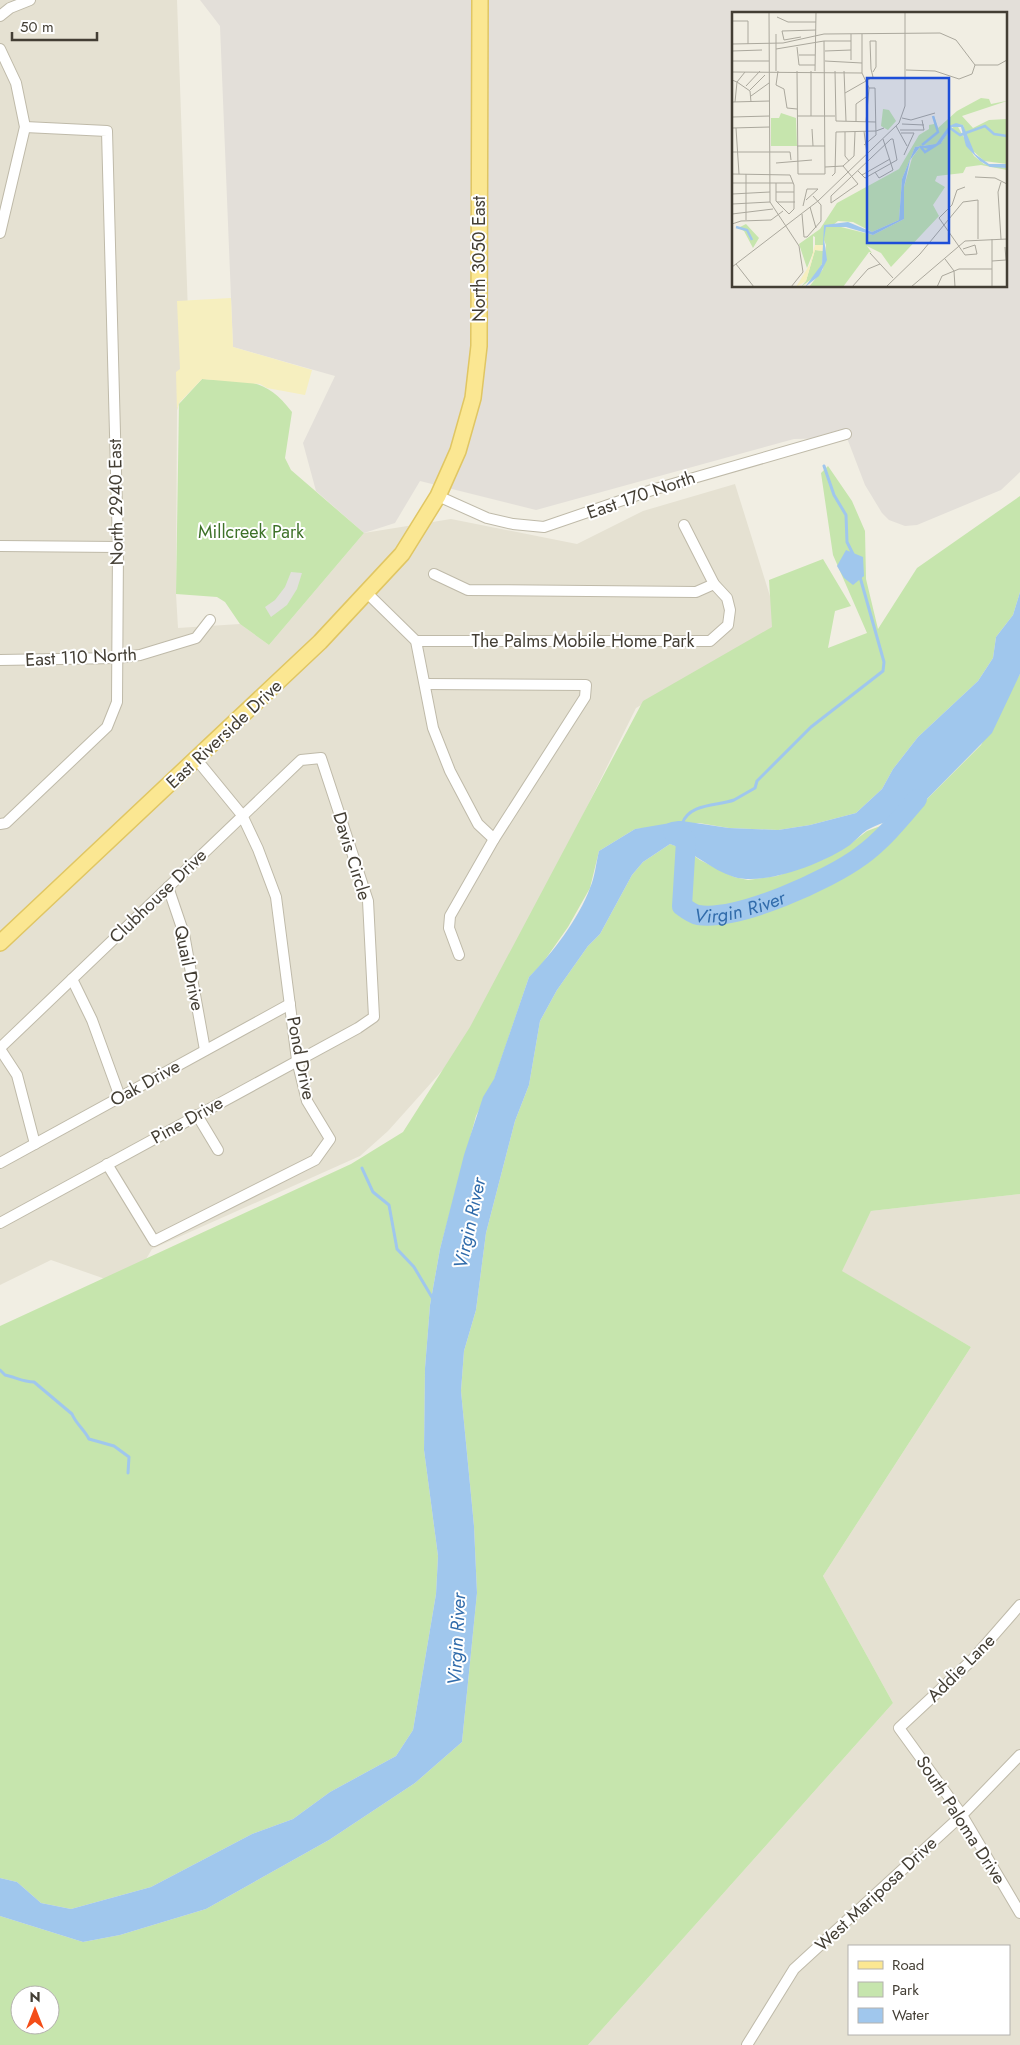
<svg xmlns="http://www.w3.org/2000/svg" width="1020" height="2045" viewBox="0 0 1020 2045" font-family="Jost,sans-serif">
<rect width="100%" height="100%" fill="#f1eee3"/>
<!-- residential -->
<g fill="#e5e1d2" fill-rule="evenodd">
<path d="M0 0H177L190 370 177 410 176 594 178 628 240 624 269 645 364 533 451 519 577 544 643 511 735 484 780 628 636 708 474 1035 388 1131 360 1156 152 1249 142 1266 111 1281 51 1260 0 1285Z"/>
<path d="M1020 1194V2045H588L893 1703 823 1576 971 1347 841 1271 871 1211ZM849 1946H1009V2034H849Z"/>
</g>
<!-- industrial -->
<path fill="#e3dfd9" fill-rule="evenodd" d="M200 0H1020V472L1001 490 917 525 905 526 889 520 882 513 865 485 847 438 794 439 536 510 420 481 395 523 364 533 316 491 303 443 335 376 233 347 220 26ZM734 14H1006V286H734Z"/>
<!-- green -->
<g fill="#c6e5ad" fill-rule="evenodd">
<path d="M202 379C244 382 264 375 292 412L285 458 291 470 364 533 269 645 240 624 225 602 217 597 176 594 179 404Z"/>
<path d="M828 466 852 501 865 531 866 579 878 629 917 568 1020 496V592L1013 615 996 637 993 658 978 681 918 737 893 769 882 789 856 813 810 825 778 830 729 828 699 823 635 829 599 851 590 888 568 927 542 964 529 977 494 1080 476 1116 440 1249 430 1305 425 1368 424 1450 438 1556 436 1594 413 1730 396 1756 330 1792 293 1819 252 1834 151 1887 71 1909 41 1903 17 1882 0 1878V1326L351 1164 403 1132 470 1027 643 701 772 627 769 580 823 559 851 606 835 611 828 648 867 633 833 555 821 473Z"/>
<path d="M1020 674V1194L871 1211 842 1271 971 1347 823 1576 893 1703 588 2045H0V1916L83 1942 120 1935 206 1909 329 1840 415 1783 462 1742 477 1593 474 1526 461 1391 464 1351 476 1310 486 1233 515 1121 529 1085 540 1021 557 990 588 946 600 934 632 875 643 862 670 844 684 849 700 860 734 877 748 880 777 876 824 859 849 845 867 831 902 818 917 809 981 745ZM20 1995H50V2025H20Z"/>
</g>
<!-- sand -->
<path fill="#f6efbf" d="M231 298 233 347 312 370 305 395 267 388 260 384 202 379 179 403 177 410 176 372 180 369 177 301Z"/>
<!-- parking -->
<path fill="#e2e0dc" d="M291 572 302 573 297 589 287 605 271 617 265 607 275 600 285 587Z"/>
<!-- water -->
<g fill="#a0c7ed">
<path d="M846 550 863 557 864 576 853 585 844 578 837 566Z"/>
<path d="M1020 592V674L992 733 917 809C901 819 883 821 867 830 861 834 856 840 850 845 824 863 766 886 734 877 711 870 693 851 670 844L643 862 632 875 600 934 588 946 557 990 540 1021 529 1085 515 1121 486 1233 476 1310 464 1351 461 1391 474 1526 477 1593 462 1742 415 1783 329 1840 206 1909 120 1935 83 1942 0 1916V1878L17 1882 41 1903 71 1909 151 1887 252 1834 293 1819 330 1792 396 1756 413 1730 436 1594 438 1556 424 1450 425 1368 430 1305 440 1249 464 1155 483 1097 494 1079 529 977C552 954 579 918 590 888 595 877 596 863 599 851L635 829 682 821 729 828 778 830 810 825 856 813 882 789 893 769 918 737 978 681 993 658 996 637 1013 615Z"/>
</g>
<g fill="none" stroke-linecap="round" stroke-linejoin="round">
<!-- stream -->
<g stroke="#a0c7ed" stroke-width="3">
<path d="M824 466 834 495 846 515 847 542 853 554"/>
<path d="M682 824C689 803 718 806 734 800 741 796 748 792 755 788L757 781 811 727 883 671 884 662 860 577"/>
<path d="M362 1168 373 1192 389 1205 397 1249 414 1267 433 1299"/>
<path d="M0 1370 5 1375C15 1377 23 1382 34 1382L72 1414C76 1424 84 1429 89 1439L114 1446 129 1457 128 1473"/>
</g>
<!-- river -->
<path stroke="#a0c7ed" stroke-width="20" id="s1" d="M673 832 680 831 686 841 682 906C686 909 693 914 698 915 738 921 829 880 861 856 882 841 900 819 917 799"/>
<defs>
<g id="street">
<path d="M0 16 10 8 30 0"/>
<path d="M0 49 16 83 25 127 0 233"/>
<path d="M438 496 487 518 513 524 544 527 652 490 846 434"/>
<path d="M0 546 118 547"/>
<path d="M434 574 468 590 696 592 714 584"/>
<path d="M366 592 416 641 433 728 450 771 478 824 494 839"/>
<path d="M416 641H710L728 625 730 610 727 598 714 584 684 525"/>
<path d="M0 660 117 658 140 655 196 638 210 620"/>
<path d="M425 684 586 685 585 697 494 839 450 916 449 928 459 955"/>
<path d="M0 824 6 823 107 727 117 702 118 547 107 131 25 127"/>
<path d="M168 887 184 934 205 1050"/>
<path d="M72 979 92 1020 120 1097"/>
<path d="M0 1048 301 760 321 758 368 901 374 1017 358 1028 0 1223"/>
<path d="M0 1049 17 1075 35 1144"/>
<path d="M197 1115 218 1150"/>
<path d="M0 1163 290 1004"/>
<path d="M107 1164 154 1241 315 1160 330 1139 307 1101 297 1060 276 897 258 849 242 815 197 760"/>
<path d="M1020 1605 972 1660 899 1728 962 1815 1020 1913"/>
<path d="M747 2045 794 1969 962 1815 1020 1755"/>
</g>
<path id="primary" d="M0 943 320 642 402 554 438 496 458 451 473 398 479 346 480 0"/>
</defs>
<!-- street casing -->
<use href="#street" stroke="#bfbaa9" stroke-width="12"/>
<!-- primary casing -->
<use href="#primary" stroke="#e0c663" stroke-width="18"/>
<!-- street -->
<use href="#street" stroke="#fff" stroke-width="10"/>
<!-- primary -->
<use href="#primary" stroke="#fbe792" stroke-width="15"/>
</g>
<g text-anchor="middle" stroke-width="4" stroke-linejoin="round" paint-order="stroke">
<!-- street labels -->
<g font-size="18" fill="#433e34" stroke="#fff">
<text transform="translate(479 259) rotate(-90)" y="6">North 3050 East</text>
<text transform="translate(641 495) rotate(-19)" y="6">East 170 North</text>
<text transform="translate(116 502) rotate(-91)" y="6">North 2940 East</text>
<text x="583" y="647">The Palms Mobile Home Park</text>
<text transform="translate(81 657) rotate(-3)" y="6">East 110 North</text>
<text transform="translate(224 734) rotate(-43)" y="6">East Riverside Drive</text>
<text transform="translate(352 856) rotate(73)" y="6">Davis Circle</text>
<text transform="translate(158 896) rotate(-44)" y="6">Clubhouse Drive</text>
<text transform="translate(189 968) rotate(78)" y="6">Quail Drive</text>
<text transform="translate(301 1058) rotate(79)" y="6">Pond Drive</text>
<text transform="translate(145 1083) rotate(-29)" y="6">Oak Drive</text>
<text transform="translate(187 1120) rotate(-29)" y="6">Pine Drive</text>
<text transform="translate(961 1668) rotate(-45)" y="6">Addie Lane</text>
<text transform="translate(961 1820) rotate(57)" y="6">South Paloma Drive</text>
<text transform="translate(876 1894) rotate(-43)" y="6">West Mariposa Drive</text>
</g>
<!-- park labels -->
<g font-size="18" fill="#3e7229" stroke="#fff">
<text x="251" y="538">Millcreek Park</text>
</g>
<!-- water labels -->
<g font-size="19" font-style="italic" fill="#316cab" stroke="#fff">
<text dy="7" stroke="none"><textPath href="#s1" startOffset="145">Virgin River</textPath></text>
<text transform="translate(469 1223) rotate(-78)" y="7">Virgin River</text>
<text transform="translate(456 1639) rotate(-87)" y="7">Virgin River</text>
</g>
</g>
<!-- overview -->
<g transform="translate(732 12)">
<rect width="275" height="275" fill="#f1eee3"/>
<path d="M275 80V89L230 104 241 116 257 108 275 107V152L252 149 238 136 231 113 223 112 217 116 204 132 183 135 170 167 167 208 140 220 121 210 106 209 101 213 141 223 172 207V175L180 146 188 135 209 131 218 117 225 113 242 144 252 152 274 156 275 158 249 153 234 155 231 161 205 164 203 169 213 175 201 193 207 204 159 255 149 241 135 234 140 241 137 240 111 275H77L91 257 94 233 92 228 91 233H83V225L81 224V241L75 256 67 232 88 217 105 191 167 157 187 123 197 117V113L202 112V104L206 116 225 99 249 86 257 87 259 92 274 89ZM151 97 157 98 164 109 156 118 149 114ZM49 101 64 106 65 134H39V106H47ZM14 212 27 226 21 236 12 219 6 216ZM83 238 92 239 90 252 82 265 69 275 74 269Z" fill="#c6e5ad"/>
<path d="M83 233H91L92 239 83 238 74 269 64 275 78 252Z" fill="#f6efbf"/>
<path d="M224 111 231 113 243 142 257 152H275V156L258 155 248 149 234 134 229 115H220L209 131 197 137 188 135 178 148 172 175V207L141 223 114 215H94L92 227 95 248 87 264 73 275 90 252 92 213 116 210 140 220 167 208 170 167 183 135 204 132 217 114Z" fill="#a0c7ed"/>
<path fill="none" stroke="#a0c7ed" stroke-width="2.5" d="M218 116 228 123 253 114 262 122 275 124M190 133 206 120 201 104M188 134 193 140 209 130M4 215 15 218 20 228"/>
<path fill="none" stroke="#aba89d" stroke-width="1" d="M37 0 38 190 67 234 71 260 59 275M45 5 56 10H84M0 9H16V32M44 22V59M130 22V61L137 76 134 110M69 25 52 28 50 19 84 18M0 32 51 31 92 22 208 21 224 28 243 53M65 35 67 53H83M44 37 92 29H119M0 39 30 38M93 39 119 38M67 43H83M119 48V22M0 49H37M93 49 130 51M243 53H266L275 48M174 58 203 59 227 67 240 62 243 53M46 59 44 73 52 77 55 96 65 97M65 59 66 162H93L92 29M79 59V104M83 59 84 0M103 59 104 109 144 110M112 59 114 109M0 60 130 61M0 68 5 70 13 60M14 74 28 59M18 78 33 63M113 81 141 65 139 57 138 29H144V55L141 60M19 84 37 71M0 90 38 89M3 90 5 70 18 79 19 90M65 104H103M0 105 38 104M170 106 179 108 203 101M124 109V92L134 85M170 112 192 113M164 114 175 134M0 116 38 115M4 116 7 162M80 117 81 134M168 118H192L190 108M132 119 135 142M113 120V144L117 149M169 121H182L172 143M132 133 144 123 143 76H137M65 134H93M0 140H58L59 148M44 151 80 148M93 155 111 154 122 144 123 120M143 160 147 166 161 158 151 127M0 162 58 163 62 173V197L57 202 44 189V171M14 162V208M130 163 158 147M100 164 103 161 104 120 144 119 152 116M243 165 263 166 275 172M269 170 266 180 269 227M0 171H61M44 180H62M0 182 38 180M246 188V227M45 190H63M99 191V184L159 127H161L165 148 133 166 126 159M99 191 126 172 111 154M0 192 38 190M71 194 75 177H86L74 188M78 195 84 216M0 202 41 197M70 202 72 225H75L89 209V193L81 184M0 212 9 209 39 208 51 199M260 227V275M231 237 243 233 245 242 233 243 207 206 220 193 225 178 233 175M138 241 161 266M213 247 222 259 223 275M260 249 274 248 273 235M4 252 22 275M0 255 86 189 167 111 173 94V0M120 275 136 257 148 252M154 275 188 242 231 190 246 188M179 275 233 229 275 227M205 275 210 264 227 257H260"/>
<path fill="#1d4ed8" fill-opacity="0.15" stroke="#1d4ed8" stroke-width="2.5" d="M135 66H217V231H135Z"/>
<rect width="275" height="275" fill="none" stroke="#433e34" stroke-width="2.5"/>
</g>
<!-- legend -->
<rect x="848" y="1945" width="162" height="90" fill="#ffffff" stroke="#b4b2ae"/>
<rect x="858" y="1961" width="25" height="8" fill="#fbe792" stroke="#b4b2ae"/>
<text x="892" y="1970" font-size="15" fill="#433e34">Road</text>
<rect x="858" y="1982" width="25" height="15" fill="#c6e5ad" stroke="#b4b2ae"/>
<text x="892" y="1995" font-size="15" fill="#433e34">Park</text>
<rect x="858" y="2008" width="25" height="15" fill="#a0c7ed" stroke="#b4b2ae"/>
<text x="892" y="2020" font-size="15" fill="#433e34">Water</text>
<!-- north arrow -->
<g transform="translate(35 2010)"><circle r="24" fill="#ffffff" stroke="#b4b2ae"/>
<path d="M0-4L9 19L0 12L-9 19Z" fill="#f44d18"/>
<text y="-8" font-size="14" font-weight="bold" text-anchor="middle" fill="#433e34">N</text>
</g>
<!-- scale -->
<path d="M12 32v8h85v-8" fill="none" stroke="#433e34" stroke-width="2.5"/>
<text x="20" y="32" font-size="15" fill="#433e34" stroke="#ffffff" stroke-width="4" paint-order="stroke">50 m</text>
</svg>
